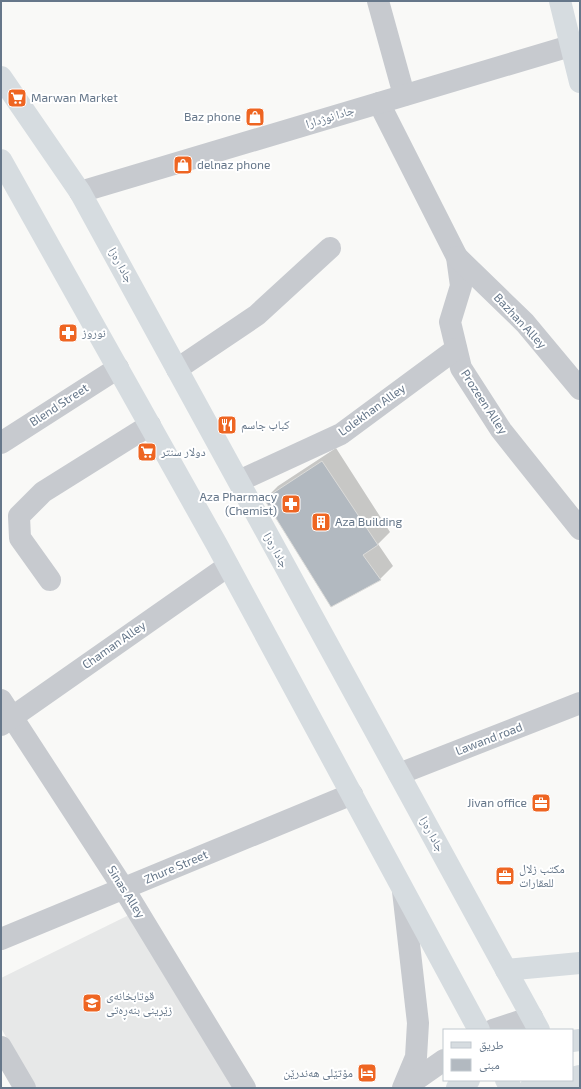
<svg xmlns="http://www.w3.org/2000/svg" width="581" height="1089" viewBox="0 0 581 1089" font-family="'Exo 2','Noto Naskh Arabic',sans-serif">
<rect width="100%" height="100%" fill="#f9f9f7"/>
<!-- built -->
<path fill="#e7e8e8" d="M131 914 233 1088H35L1 1028V978Z"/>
<!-- shadow -->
<path fill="#0003" d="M336 448 390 532 378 544 393 566 380 579 331 606 265 499 278 486Z"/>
<!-- building -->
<path fill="#b2b9c0" stroke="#dbdbd9" d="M322 461 378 545 363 555 381 580 331 607 264 499Z"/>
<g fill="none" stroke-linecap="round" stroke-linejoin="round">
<!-- minor -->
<g stroke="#c7cacf" stroke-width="22">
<path d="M378 1 404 95"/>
<path d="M379 103 457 257 461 286 450 322 461 368 501 430 580 529"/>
<path d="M80 192 580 43"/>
<path d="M457 257 525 323 580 389"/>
<path d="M177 369 257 315 330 248"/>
<path d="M1 443 118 368"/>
<path d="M239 481 341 434 456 349"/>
<path d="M50 580 20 538 19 516 43 492 150 425"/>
<path d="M1 700 124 889 245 1088"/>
<path d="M1 725 228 566"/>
<path d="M399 774 580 703"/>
<path d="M1 939 352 794"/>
<path d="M493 1030 532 1017"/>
<path d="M1 1047 25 1088"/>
<path d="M403 1088 416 1057 418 1023 403 891"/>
<path d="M404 1088 444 1060"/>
</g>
<!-- major -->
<g stroke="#d6dce0" stroke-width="22">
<path d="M1 77 80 192 539 1030"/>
<path d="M1 160 217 545 479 1030"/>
<path d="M572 1041 580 1040"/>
<path d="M572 1078 580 1076"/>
<path d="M506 1080 511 1088"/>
<path d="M457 1088 469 1080"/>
<path d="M530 1088 540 1084 560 1080"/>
</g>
<!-- highway -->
<g stroke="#d6dce0" stroke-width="22">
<path d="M560 1 580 82"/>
<path d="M506 970 580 963"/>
</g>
</g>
<!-- icons -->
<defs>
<symbol id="supermarket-square" viewBox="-11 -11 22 22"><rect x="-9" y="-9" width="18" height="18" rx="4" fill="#ee6522" stroke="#fff"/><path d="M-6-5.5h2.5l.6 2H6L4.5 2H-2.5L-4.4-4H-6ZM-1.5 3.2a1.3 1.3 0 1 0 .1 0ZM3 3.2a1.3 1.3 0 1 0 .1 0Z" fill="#fff"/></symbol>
<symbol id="shop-square" viewBox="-11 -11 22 22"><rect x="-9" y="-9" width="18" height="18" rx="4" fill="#ee6522" stroke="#fff"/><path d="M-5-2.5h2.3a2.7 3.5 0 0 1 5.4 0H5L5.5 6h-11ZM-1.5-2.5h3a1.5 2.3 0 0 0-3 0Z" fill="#fff"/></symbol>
<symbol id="pharmacy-square" viewBox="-11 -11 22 22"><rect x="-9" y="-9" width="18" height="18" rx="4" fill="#ee6522" stroke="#fff"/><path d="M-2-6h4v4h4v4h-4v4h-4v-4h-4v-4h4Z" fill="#fff"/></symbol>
<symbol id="restaurant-square" viewBox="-11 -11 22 22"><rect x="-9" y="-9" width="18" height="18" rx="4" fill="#ee6522" stroke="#fff"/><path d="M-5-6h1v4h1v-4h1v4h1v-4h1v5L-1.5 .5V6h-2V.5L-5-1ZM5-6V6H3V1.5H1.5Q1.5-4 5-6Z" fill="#fff"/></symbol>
<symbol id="building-square" viewBox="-11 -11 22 22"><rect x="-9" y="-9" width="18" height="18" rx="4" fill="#ee6522" stroke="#fff"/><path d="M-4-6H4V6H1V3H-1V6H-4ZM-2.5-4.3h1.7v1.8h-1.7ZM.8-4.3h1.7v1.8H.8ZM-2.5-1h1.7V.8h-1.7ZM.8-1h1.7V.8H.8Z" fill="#fff"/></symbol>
<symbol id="office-square" viewBox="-11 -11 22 22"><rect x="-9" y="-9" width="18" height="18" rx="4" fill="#ee6522" stroke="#fff"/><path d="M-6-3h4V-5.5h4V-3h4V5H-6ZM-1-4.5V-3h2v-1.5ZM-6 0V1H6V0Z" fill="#fff"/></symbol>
<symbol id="school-square" viewBox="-11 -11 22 22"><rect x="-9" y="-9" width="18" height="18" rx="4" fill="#ee6522" stroke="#fff"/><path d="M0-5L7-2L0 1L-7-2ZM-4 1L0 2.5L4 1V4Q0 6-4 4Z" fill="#fff"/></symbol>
<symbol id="hotel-square" viewBox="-11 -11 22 22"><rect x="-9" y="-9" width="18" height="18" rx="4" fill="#ee6522" stroke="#fff"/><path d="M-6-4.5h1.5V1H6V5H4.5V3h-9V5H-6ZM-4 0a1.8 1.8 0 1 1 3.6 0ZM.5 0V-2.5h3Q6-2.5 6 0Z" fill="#fff"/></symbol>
</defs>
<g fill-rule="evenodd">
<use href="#supermarket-square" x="6" y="87" width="22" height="22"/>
<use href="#shop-square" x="244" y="106" width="22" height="22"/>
<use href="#shop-square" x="172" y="154" width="22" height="22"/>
<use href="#pharmacy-square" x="57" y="322" width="22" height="22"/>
<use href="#restaurant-square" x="216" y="414" width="22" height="22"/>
<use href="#supermarket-square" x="136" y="441" width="22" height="22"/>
<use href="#pharmacy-square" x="280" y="493" width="22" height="22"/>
<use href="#building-square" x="310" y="511" width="22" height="22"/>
<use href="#office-square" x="530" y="792" width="22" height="22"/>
<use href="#office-square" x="494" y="865" width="22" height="22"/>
<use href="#school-square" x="81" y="992" width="22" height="22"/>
<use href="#hotel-square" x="356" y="1062" width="22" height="22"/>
</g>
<g text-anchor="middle" stroke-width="4" stroke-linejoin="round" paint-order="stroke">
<!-- poi labels -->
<g font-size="12" fill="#66778a" stroke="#fff" text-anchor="start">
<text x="31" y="102">Marwan Market</text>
<text x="241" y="121" text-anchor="end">Baz phone</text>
<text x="197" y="169">delnaz phone</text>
<text x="82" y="337">نوروز</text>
<text x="241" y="429">كباب جاسم</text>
<text x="161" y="456">دولار سنتر</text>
<text x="277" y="501" text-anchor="end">Aza Pharmacy<tspan x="277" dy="14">(Chemist)</tspan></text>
<text x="335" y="526">Aza Building</text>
<text x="527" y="807" text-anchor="end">Jivan office</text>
<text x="519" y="873">مكتب زلال<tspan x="519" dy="14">للعقارات</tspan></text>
<text x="106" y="1000">قوتابخانەی<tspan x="106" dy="14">زێڕینی بنەڕەتی</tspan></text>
<text x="353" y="1077" text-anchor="end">مۆتێلی ھەندرێن</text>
</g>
<!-- street labels -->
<g font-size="12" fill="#66778a" stroke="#fff">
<text transform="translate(330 117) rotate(-17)" y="4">جادا نوژدارا</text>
<text transform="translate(121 265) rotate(61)" y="4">جادا ره‌زا</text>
<text transform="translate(520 321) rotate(47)" y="4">Bazhan Alley</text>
<text transform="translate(484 402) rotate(57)" y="4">Prozeen Alley</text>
<text transform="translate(59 405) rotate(-33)" y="4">Blend Street</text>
<text transform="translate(372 410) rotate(-36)" y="4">Lolekhan Alley</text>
<text transform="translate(276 550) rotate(61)" y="4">جادا ره‌زا</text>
<text transform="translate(114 645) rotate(-35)" y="4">Chaman Alley</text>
<text transform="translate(489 739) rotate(-21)" y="4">Lawand road</text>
<text transform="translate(432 834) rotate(61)" y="4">جادا ره‌زا</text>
<text transform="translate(176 867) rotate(-23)" y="4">Zhure Street</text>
<text transform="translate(126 892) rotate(58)" y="4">Sinas Alley</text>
</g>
</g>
<!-- border -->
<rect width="581" height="1089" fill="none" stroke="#66778a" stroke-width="4"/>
<!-- legend -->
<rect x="443" y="1029" width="130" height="52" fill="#ffffff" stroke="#c2c9d0"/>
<rect x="451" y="1042" width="20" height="6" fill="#d6dce0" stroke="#c2c9d0"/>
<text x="479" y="1049" font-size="12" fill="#66778a">طريق</text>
<rect x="451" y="1059" width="20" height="12" fill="#b2b9c0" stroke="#c2c9d0"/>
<text x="479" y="1069" font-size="12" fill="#66778a">مبنى</text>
</svg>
